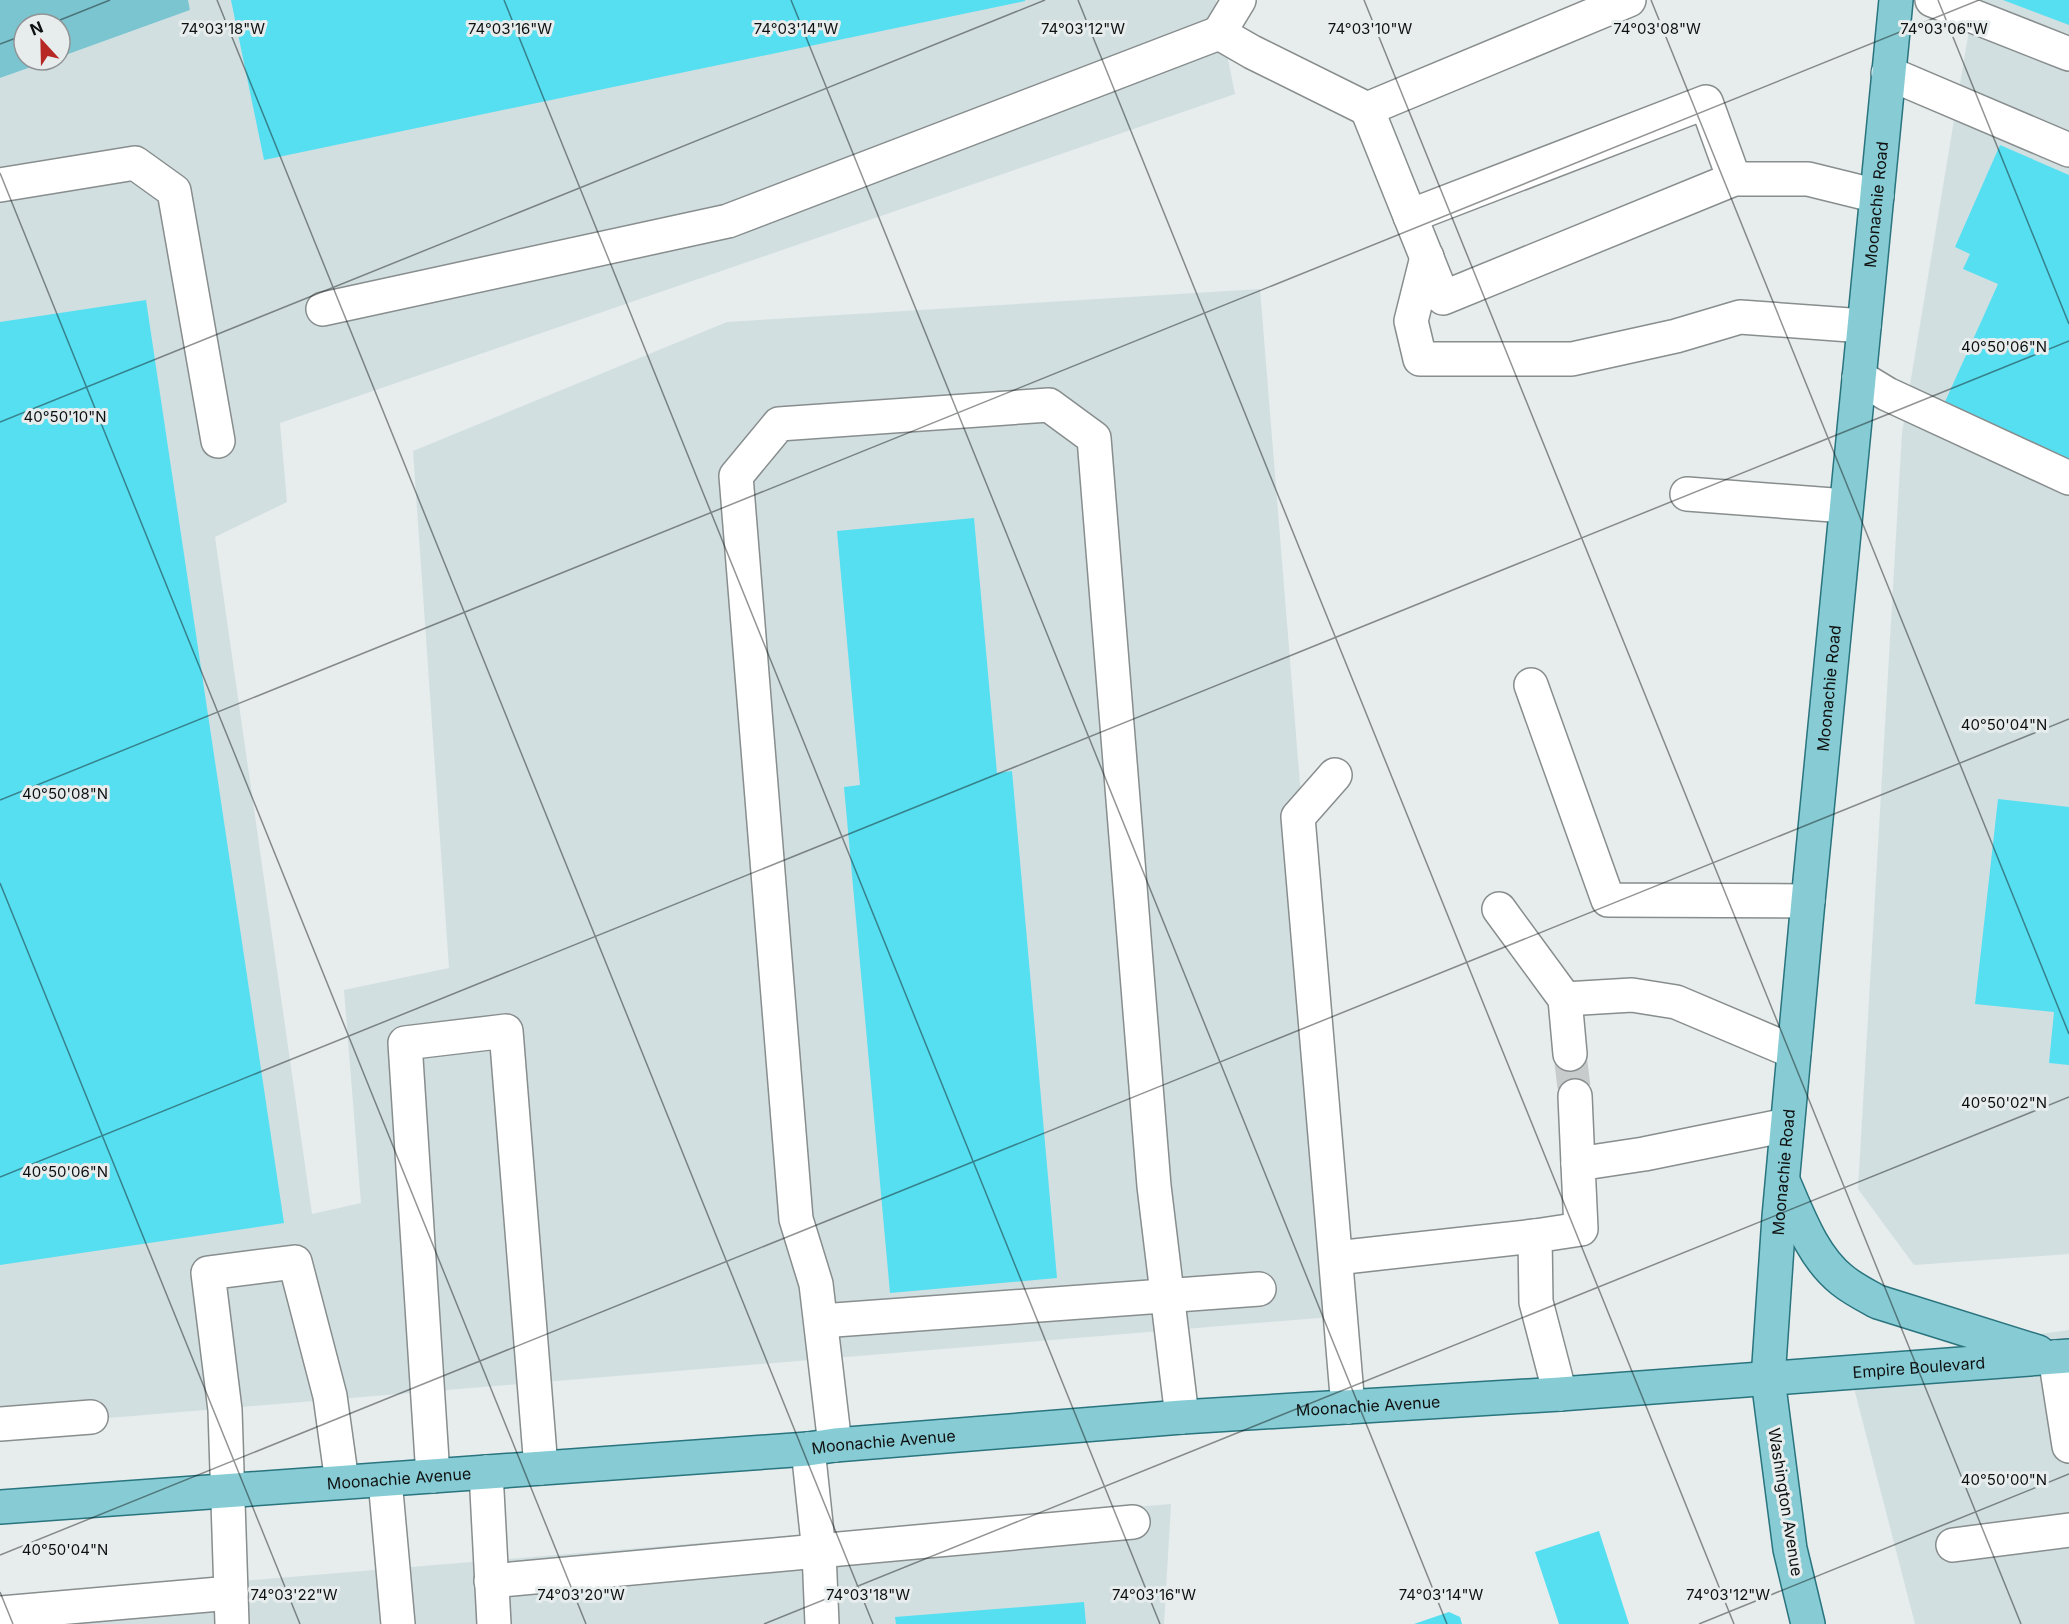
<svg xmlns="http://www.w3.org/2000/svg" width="2069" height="1624" viewBox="0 0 2069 1624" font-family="Inter,sans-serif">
<rect width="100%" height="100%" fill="#e7eced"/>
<!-- built -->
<g fill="#d1dfe1">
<path d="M188 0H1216L1235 94 280 423 287 502 215 537 312 1214 361 1203 344 990 449 968 413 451 727 322 1260 289 1343 1316 0 1427V78L51 60H60V57L190 10Z"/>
<path d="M1974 0H2069V1254L1914 1265 1858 1189 1902 433Z"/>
<path d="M2069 1330V1624H1915L1847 1361Z"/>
<path d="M1171 1504 1164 1624H0V1601Z"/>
</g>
<!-- green -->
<path fill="#7bc5d0" d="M0 0H188L190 10 60 57V24H24V60H51L0 78Z"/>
<!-- building -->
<g fill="#56dff1">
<path d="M231 0H1025V1L264 160Z"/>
<path d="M2003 0H2069V25Z"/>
<path d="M2000 145 2069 175V460L1944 404 1998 284 1963 269 1970 254 1955 247Z"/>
<path d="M146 300 284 1223 0 1265V322Z"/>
<path d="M974 518 997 773 1012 771 1057 1278 890 1293 844 787 860 785 837 531Z"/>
<path d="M1998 799 2069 807V1065L2049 1063 2054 1012 1975 1004Z"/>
<path d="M1599 1531 1629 1624H1559L1535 1552Z"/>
<path d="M1084 1602 1086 1624H896L895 1617Z"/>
<path d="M1449 1612 1460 1617 1462 1624H1414Z"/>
</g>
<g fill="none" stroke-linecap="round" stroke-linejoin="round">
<!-- minor-tunnel -->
<path stroke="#c7cbcc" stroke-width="33" stroke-dasharray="33 16" stroke-linecap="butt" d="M1570 1054 1575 1096"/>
<defs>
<g id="minor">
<path d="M1629 0 1367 109 1443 298 1734 179H1808L1877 196"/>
<path d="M1932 0 2069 54"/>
<path d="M1219 33 1239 0"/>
<path d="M1888 73 2069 150"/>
<path d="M0 185 135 163 174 191 218 441"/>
<path d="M1410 216 1706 102 1734 179"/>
<path d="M1427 257 1411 321 1420 359H1572L1676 336 1740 317 1864 326"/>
<path d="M323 309 728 221 1219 33 1252 52 1367 109"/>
<path d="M1859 377 1887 394 2069 478"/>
<path d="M1687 494 1846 506"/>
<path d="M1531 685 1608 900 1808 901"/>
<path d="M1335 775 1298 817 1348 1407"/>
<path d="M1499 909 1565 999 1570 1054"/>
<path d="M1565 999 1632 995 1676 1002 1794 1052"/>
<path d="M1575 1096 1578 1164"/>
<path d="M1336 1258 1535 1236"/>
<path d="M821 1321 1259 1289"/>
<path d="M2055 1357 2069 1446"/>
<path d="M1560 1394 1536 1302 1535 1236 1581 1229 1578 1164 1644 1154 1787 1125"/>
<path d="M0 1424 91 1417"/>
<path d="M835 1445 816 1284 796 1219 736 476 779 424 1049 405 1094 438 1154 1186 1182 1417"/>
<path d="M808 1449 819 1552 822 1624"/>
<path d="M486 1472 494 1624"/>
<path d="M433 1476 405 1043 506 1031 541 1468"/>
<path d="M385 1480 398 1624"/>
<path d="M1953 1545 2069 1530"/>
<path d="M491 1581 1133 1522"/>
<path d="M0 1613 231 1593"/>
<path d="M232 1624 225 1410 208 1273 295 1262 330 1396 342 1482"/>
</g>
<g id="major">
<path d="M1783 1181C1798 1215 1812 1256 1842 1280 1853 1289 1865 1295 1878 1302L2038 1352"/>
<path id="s1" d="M0 1507 808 1449 835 1445 1182 1417 1560 1394 2069 1356"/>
<path id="s2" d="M1808 1624 1790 1549 1768 1379 1779 1217 1808 901 1896 0"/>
</g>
</defs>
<!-- minor casing -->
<use href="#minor" stroke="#888d8d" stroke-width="36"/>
<!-- major casing -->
<use href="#major" stroke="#29747e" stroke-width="36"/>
<!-- minor -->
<use href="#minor" stroke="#fff" stroke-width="33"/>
<!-- major -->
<use href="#major" stroke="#87ccd4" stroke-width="33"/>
</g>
<!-- ticks -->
<path fill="none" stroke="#0f1111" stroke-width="1.5" stroke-opacity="0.45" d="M217 0 873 1624M504 0 1160 1624M791 0 1447 1624M1078 0 1734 1624M1364 0 2021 1624M1651 0 2069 1034M1938 0 2069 324M50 24 110 0M0 44 24 35M0 173 586 1624M0 422 1045 0M0 800 1979 0M0 883 300 1624M0 1177 2069 341M0 1555 2069 719M0 1592 13 1624M764 1624 2069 1097M1699 1624 2069 1474"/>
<g text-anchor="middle" stroke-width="6" stroke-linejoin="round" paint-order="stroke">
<!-- street labels -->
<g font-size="16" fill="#0f1111" stroke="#e7eced">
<text dy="6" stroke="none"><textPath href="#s2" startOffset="1428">Moonachie Road</textPath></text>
<text dy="6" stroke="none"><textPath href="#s2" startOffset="942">Moonachie Road</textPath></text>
<text dy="6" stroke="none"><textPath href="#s2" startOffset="456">Moonachie Road</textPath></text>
<text dy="6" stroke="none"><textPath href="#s1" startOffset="1924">Empire Boulevard</textPath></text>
<text dy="6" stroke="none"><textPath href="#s1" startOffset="1372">Moonachie Avenue</textPath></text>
<text dy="6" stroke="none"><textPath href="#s1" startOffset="886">Moonachie Avenue</textPath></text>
<text dy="6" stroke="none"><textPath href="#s1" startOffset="400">Moonachie Avenue</textPath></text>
<text transform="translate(1786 1502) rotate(81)" y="6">Washington Avenue</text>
</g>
</g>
<g font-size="15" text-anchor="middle" fill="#0f1111" stroke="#e7eced" stroke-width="6" stroke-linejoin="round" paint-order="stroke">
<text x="223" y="34">74°03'18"W</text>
<text x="510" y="34">74°03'16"W</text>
<text x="796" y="34">74°03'14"W</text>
<text x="1083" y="34">74°03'12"W</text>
<text x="1370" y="34">74°03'10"W</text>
<text x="1657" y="34">74°03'08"W</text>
<text x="1944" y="34">74°03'06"W</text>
<text x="2004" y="352">40°50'06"N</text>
<text x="65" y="422">40°50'10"N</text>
<text x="2004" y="730">40°50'04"N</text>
<text x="65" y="799">40°50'08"N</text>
<text x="2004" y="1108">40°50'02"N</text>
<text x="65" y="1177">40°50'06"N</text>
<text x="2004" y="1485">40°50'00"N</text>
<text x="65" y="1555">40°50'04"N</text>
<text x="294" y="1600">74°03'22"W</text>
<text x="581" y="1600">74°03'20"W</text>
<text x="868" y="1600">74°03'18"W</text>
<text x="1154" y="1600">74°03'16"W</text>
<text x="1441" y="1600">74°03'14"W</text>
<text x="1728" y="1600">74°03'12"W</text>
</g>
<!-- north arrow -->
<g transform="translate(42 42) rotate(338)"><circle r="28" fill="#e7eced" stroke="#919495" stroke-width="1.5"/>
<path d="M0-4.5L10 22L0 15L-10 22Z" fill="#b72824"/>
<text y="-9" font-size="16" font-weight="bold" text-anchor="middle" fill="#0f1111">N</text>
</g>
</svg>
